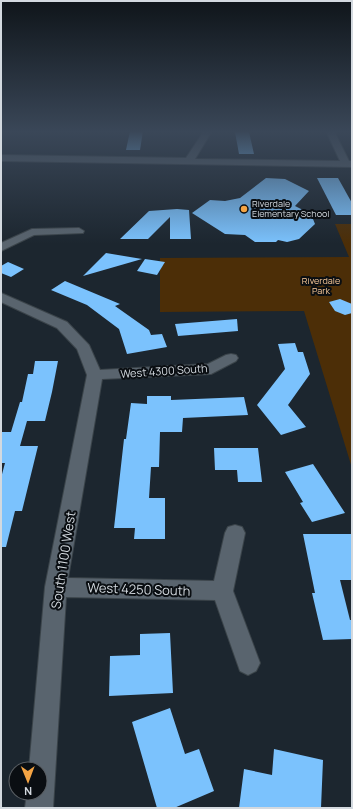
<svg xmlns="http://www.w3.org/2000/svg" width="353" height="809" viewBox="0 0 353 809" font-family="Manrope,sans-serif">
<rect width="100%" height="100%" fill="#1c262f"/>
<!-- green -->
<path fill="#4c2e07" d="M335 224H352V468L304 311 160 312V258L349 257Z"/>
<!-- building -->
<g fill="#7bc2fd">
<path d="M130 131H143L140 150H126Z"/>
<path d="M235 132H249L254 154H239Z"/>
<path d="M266 178 285 179 309 191 295 206 311 214 315 224 299 239 287 242 278 240 276 242H255L245 235 225 234 192 213 210 200 225 201 240 198Z"/>
<path d="M317 178H338L352 203V215H336Z"/>
<path d="M177 209 189 210 191 239H170V217L148 239H120L149 211Z"/>
<path d="M106 253 142 259 83 276Z"/>
<path d="M145 259 165 262 157 275 137 271Z"/>
<path d="M8 262 24 269 11 277 1 273V266Z"/>
<path d="M65 281 120 304 115 306 149 330 151 335 162 334 167 347 127 354 119 329 87 305 51 290Z"/>
<path d="M340 299 352 304V313L345 315 335 311 329 302Z"/>
<path d="M237 319 238 331 178 336 175 324Z"/>
<path d="M295 343 298 352H303L310 374 288 405 306 427 281 435 257 405 285 369 278 344Z"/>
<path d="M35 361H58L52 392 45 421H27L20 446H38L22 511H15L6 547H1V478L5 463H1V432H11L20 402H22L28 374H33Z"/>
<path d="M147 396H171V400L244 397 248 415 183 418 182 432H160L159 467H151L149 498H165V539H134L135 528H114L124 439H126L131 403 147 404Z"/>
<path d="M214 448H258L262 482H238L237 470H215Z"/>
<path d="M313 464 345 513 312 522 300 503 303 502 285 472Z"/>
<path d="M303 534H352V580H340L350 620H352V639L323 640 312 593H315Z"/>
<path d="M170 633 173 693 109 696 110 656 140 655V634Z"/>
<path d="M170 708 185 754 199 749 214 791 174 808H157L132 722Z"/>
<path d="M274 749 323 760 321 808H239L244 769 272 775Z"/>
</g>
<g fill="none" stroke-linecap="round" stroke-linejoin="round">
<defs>
<g id="minor">
<path d="M204 131H212L195 159 340 161 326 131H334L349 161H352V167L1 161V155L186 158Z"/>
<path d="M79 228 84 231 83 233 34 235 1 251V243L32 229Z"/>
<path d="M1 293 67 322 89 345 100 370 208 364 226 355 231 354 236 355 238 358 236 361 211 374 102 379 68 578 214 581 225 533 228 527 235 525 242 527 245 533 233 591 260 663 256 671 248 675 240 671 215 600 66 597 53 808H25L27 793H40V769H29L45 587 87 375 77 349 57 328 1 302Z"/>
</g>
</defs>
<!-- minor casing -->
<use href="#minor" stroke="#3b444a" stroke-width="2"/>
<!-- minor -->
<use href="#minor" fill="#59646e" fill-rule="evenodd"/>
</g>
<!-- sky -->
<linearGradient id="sky" x2="0" y2="1"><stop stop-color="#0f151a"/><stop offset="0.54" stop-color="#3a4758"/><stop offset="1" stop-color="#3a4758" stop-opacity="0"/></linearGradient>
<rect width="353" height="244" fill="url(#sky)"/>
<!-- markers -->
<circle fill="#f4a444" stroke="#0a0e12" stroke-width="1.5" cx="244" cy="209" r="4"/>
<g text-anchor="middle" stroke-width="4" stroke-linejoin="round" paint-order="stroke">
<!-- far-poi labels -->
<g font-size="9" fill="#d3d9df" stroke="#0a0e12" text-anchor="start">
<text x="252" y="207">Riverdale<tspan x="252" dy="10">Elementary School</tspan></text>
</g>
<!-- far-park labels -->
<g font-size="9" fill="#faca99" stroke="#0a0e12">
<text x="321" y="284">Riverdale<tspan x="321" dy="10">Park</tspan></text>
</g>
<!-- street labels -->
<g font-size="11" fill="#d3d9df" stroke="#0a0e12">
<text transform="translate(164 371) rotate(-4)" y="4">West 4300 South</text>
</g>
<!-- near-street labels -->
<g font-size="13" fill="#d3d9df" stroke="#0a0e12">
<text transform="translate(63 560) rotate(-81)" y="5">South 1100 West</text>
<text transform="translate(139 589) rotate(2)" y="5">West 4250 South</text>
</g>
</g>
<!-- border -->
<rect width="353" height="809" fill="none" stroke="#d3d9df" stroke-width="4"/>
<!-- north arrow -->
<g transform="translate(28 781) rotate(179)"><circle r="19" fill="#0a0e12" stroke="#5a5f64"/>
<path d="M0-3L7 15L0 10L-7 15Z" fill="#f4a444"/>
<text y="-6" font-size="11" font-weight="bold" text-anchor="middle" fill="#d3d9df">N</text>
</g>
</svg>
